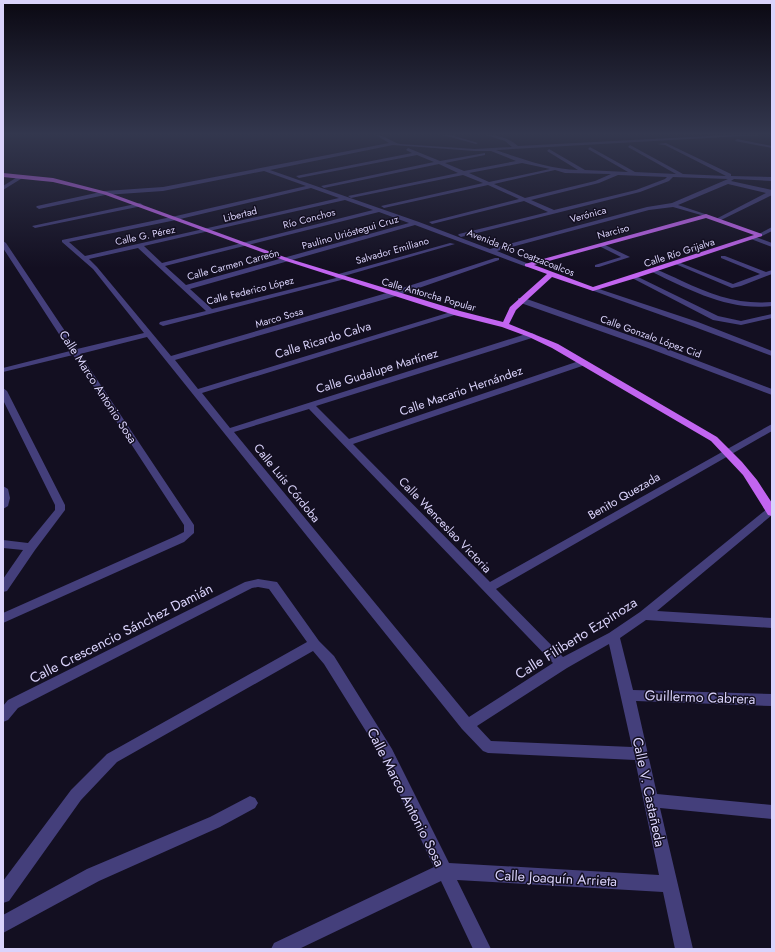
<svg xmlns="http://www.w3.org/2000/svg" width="775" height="952" viewBox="0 0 775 952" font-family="Jost,sans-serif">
<rect width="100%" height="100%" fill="#130f21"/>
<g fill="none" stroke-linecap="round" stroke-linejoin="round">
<!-- minor -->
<g fill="#443f7b" fill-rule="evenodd">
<path d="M376 135C385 135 391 142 400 144L475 149 512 147 505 141 486 135C499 135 508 138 518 146L728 135H760L496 150C522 159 550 169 578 170L547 151 549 149 585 170 628 172 588 149 590 147 635 172 676 174 628 147 630 145 683 174 726 176 665 145 657 144 666 143 731 174V176L772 177V181L734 179 731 181 772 190V195L719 221 714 220 766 193 728 184 678 205 708 215V217L673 207 649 210 497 251 529 264V266L527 267 415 225 190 289 212 309 336 278 334 276 335 275 450 243 455 244 344 276 346 278 345 279 163 326 159 324 160 322 206 311 138 248 89 259 97 267 171 356 390 292 495 258H499V260L396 296 175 360 198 389 454 311H460L461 313 202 393 230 428 529 333H532L536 335 535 337 316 406 349 439 579 361H585L586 363 585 365 353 444 490 582 772 424V431L496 589 563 657 609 633 640 612 768 508 772 507V515L657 611 772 618V628L646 620 620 638 633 690 772 694V706L636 701 657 794 772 805V819L660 808 693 949H675L663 892 457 880 491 949H473L441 881 299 949H271L274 943 434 867 382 757 324 664 313 651 117 762 81 800 9 901 3 903V881L71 790 107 754 307 642 269 589 258 587 252 588 18 708 8 720 3 722V706L8 700 245 582 258 579 277 582 319 641 334 656 392 749 449 863 659 875 635 760 488 753 483 751 462 729 147 337 80 354 194 525V533L184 542 3 623V613L176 536 184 532V525L73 355 3 372V368L70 351 3 248V241L6 243 77 349 144 333 93 269 62 242V240L176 216 306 186 264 171 163 191 105 195 39 209 36 207 37 206 105 191 163 187 389 143ZM393 145 475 151H491L516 161 464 171 445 163 485 155V153L440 161 408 148 406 150 412 153 296 176 299 178 417 155 434 162 321 186 324 188 439 164 458 173 348 196 351 198 463 175 483 183 381 206 384 208 488 185 519 199 429 222 432 224 524 201 548 212 459 234 458 235 461 237 640 192 669 181 673 177 728 179 672 203 647 207 490 249 419 222 270 170ZM522 163 550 169 489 182 469 173ZM555 170 565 173 611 174 595 181 525 198 494 184ZM618 175 667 177 665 179 636 190 554 210 531 200 599 183ZM311 188 339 198 85 256 69 242 176 220ZM345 200 373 210 162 263 144 246ZM379 212 409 223 186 285 165 266ZM309 409 553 663 469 717 234 432ZM609 644 632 747 491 741 477 726 567 668Z"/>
<path d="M443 135H451L478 143 476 144Z"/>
<path d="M737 139 772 146V148L735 141Z"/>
<path d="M19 176 24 177 3 190V186Z"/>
<path d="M140 203 143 205 142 206 35 228 32 226Z"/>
<path d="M772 227V231L760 237 757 235Z"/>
<path d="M753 236 772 243V247L751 239V237Z"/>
<path d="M599 244H603L630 257 599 267H595V265L621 257 599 246Z"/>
<path d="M721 256H725L766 272 772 270V274L741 286 732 288 673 263 678 262 733 284 760 274 721 258Z"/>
<path d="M654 269C664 272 673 277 682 281 712 295 740 305 772 302V306C728 311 690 290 652 272V270Z"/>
<path d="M634 275 718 316 741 321 772 314V318L741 325 713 320 632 278V276Z"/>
<path d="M593 287 698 322 772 351V356L692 326 591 290V288Z"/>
<path d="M518 298H524L654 344 772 389V395L648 348 518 302Z"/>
<path d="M3 388 7 391 65 505V510L35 550 7 591 3 592V579L23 550 3 548V540L28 543 55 510V505L3 400Z"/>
<path d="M3 486 8 489 10 498 8 506 3 509Z"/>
<path d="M250 796 255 798 258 803 255 808 220 827 99 881 3 933V915L87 869 210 817Z"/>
</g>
<!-- major -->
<path fill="#c265f0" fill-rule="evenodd" d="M3 173 53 178 107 192 290 259 460 311 503 322 510 307 547 274 525 266V264L706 214 762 234V236L636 278 593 291 552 277 516 310 509 324 558 344 717 437 742 462 757 480 772 503V516L768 515 743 475 711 441 552 348 529 337 502 327 454 315 286 261 103 194 53 182 3 177ZM706 218 754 235 593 287 534 265Z"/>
</g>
<!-- sky -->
<linearGradient id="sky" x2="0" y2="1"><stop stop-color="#0a0812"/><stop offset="0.5" stop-color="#33374e"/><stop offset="1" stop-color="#33374e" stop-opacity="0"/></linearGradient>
<rect width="775" height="268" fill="url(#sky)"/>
<g text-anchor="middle" stroke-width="3" stroke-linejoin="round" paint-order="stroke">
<!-- far-street labels -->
<g font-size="10" fill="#dad3fb" stroke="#130f21">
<text transform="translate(240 214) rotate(-14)" y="4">Libertad</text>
<text transform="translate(588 214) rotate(-15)" y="4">Verónica</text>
<text transform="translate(309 218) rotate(-15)" y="4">Río Conchos</text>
<text transform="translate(613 231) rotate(-15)" y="4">Narciso</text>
<text transform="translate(350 232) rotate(-16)" y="4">Paulino Urióstegui Cruz</text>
<text transform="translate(145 235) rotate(-12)" y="4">Calle G. Pérez</text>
<text transform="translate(392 250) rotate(-16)" y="4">Salvador Emiliano</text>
<text transform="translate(521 252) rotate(21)" y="4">Avenida Río Coatzacoalcos</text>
<text transform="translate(679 252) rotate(-18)" y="4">Calle Río Grijalva</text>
<text transform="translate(233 264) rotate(-15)" y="4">Calle Carmen Carreón</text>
<text transform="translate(250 290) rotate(-14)" y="4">Calle Federico López</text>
<text transform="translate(429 294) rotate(16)" y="4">Calle Antorcha Popular</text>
<text transform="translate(279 317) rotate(-16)" y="4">Marco Sosa</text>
<text transform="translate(651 336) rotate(20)" y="4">Calle Gonzalo López Cid</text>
</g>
<!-- street labels -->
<g font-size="12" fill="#dad3fb" stroke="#130f21">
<text transform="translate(323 340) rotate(-17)" y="4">Calle Ricardo Calva</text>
<text transform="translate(377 371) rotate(-17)" y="4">Calle Gudalupe Martínez</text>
<text transform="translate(98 387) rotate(57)" y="4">Calle Marco Antonio Sosa</text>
<text transform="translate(461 391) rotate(-19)" y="4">Calle Macario Hernández</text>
<text transform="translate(287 483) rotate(51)" y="4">Calle Luis Córdoba</text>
<text transform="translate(624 496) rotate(-30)" y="4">Benito Quezada</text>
<text transform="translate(445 525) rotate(46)" y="4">Calle Wenceslao Victoria</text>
</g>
<!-- near-street labels -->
<g font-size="14" fill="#dad3fb" stroke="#130f21">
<text transform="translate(121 633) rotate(-27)" y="5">Calle Crescencio Sánchez Damián</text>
<text transform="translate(576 638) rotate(-32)" y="5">Calle Filiberto Ezpinoza</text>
<text transform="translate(700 697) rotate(2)" y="5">Guillermo Cabrera</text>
<text transform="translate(649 792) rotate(78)" y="5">Calle V. Castañeda</text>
<text transform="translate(406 797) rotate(63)" y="5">Calle Marco Antonio Sosa</text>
<text transform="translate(556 878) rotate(3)" y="5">Calle Joaquín Arrieta</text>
</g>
</g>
<!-- border -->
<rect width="775" height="952" fill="none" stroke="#dad3fb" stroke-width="8"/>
</svg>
